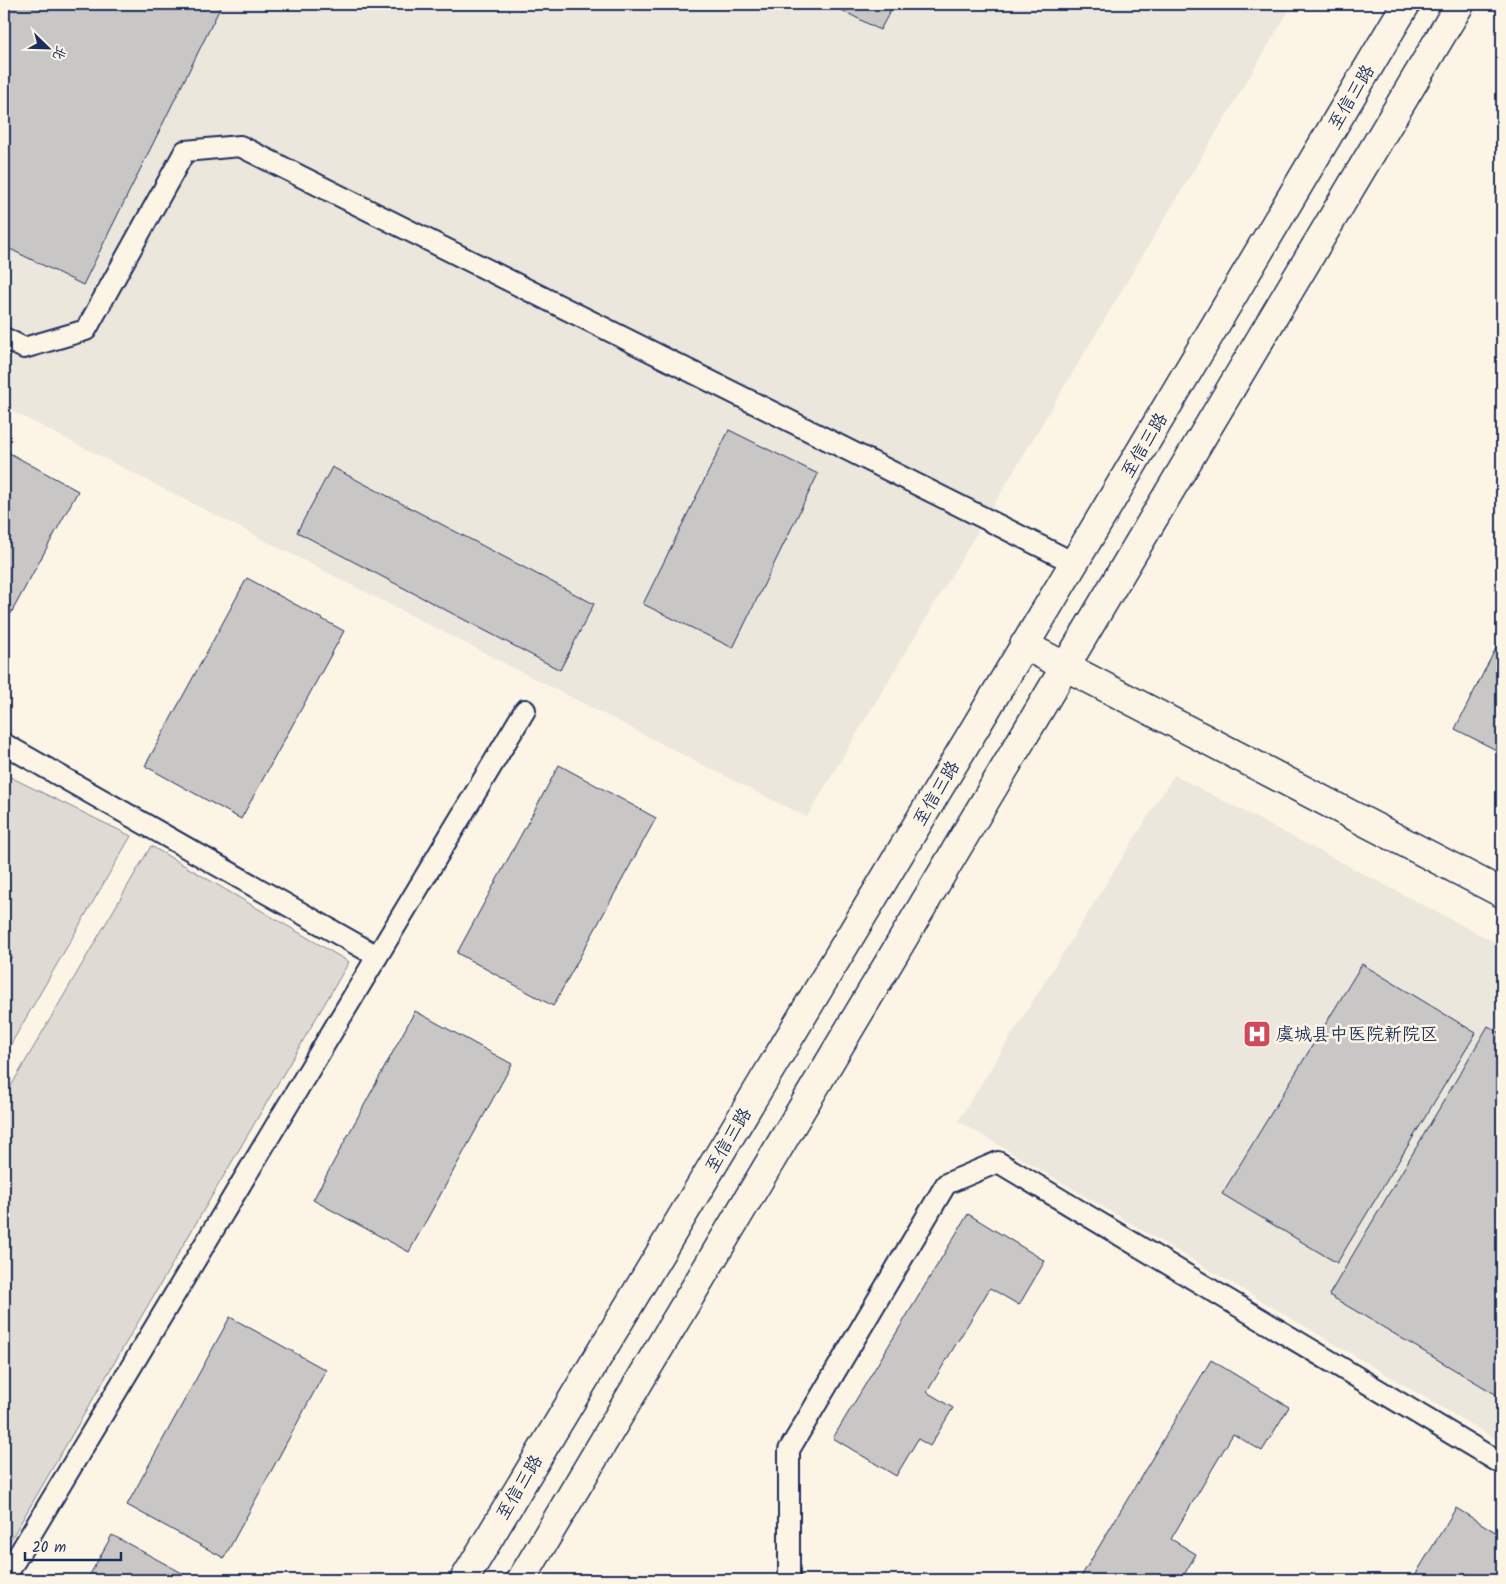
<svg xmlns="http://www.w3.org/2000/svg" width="1506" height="1584" viewBox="0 0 1506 1584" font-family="Kalam,'LXGW WenKai TC',sans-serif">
<rect width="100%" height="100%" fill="#fcf5e5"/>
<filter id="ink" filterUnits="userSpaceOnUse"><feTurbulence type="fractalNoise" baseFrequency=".02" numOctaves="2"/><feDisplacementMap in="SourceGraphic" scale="10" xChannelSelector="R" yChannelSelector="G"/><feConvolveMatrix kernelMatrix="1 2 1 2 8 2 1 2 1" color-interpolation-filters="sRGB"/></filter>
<g filter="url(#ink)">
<!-- built -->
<g fill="#ece7dc">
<path d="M4 4H1293L807 817 762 795 4 407Z"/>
<path d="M1174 775 1502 946V1443L958 1121Z"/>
</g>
<!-- green -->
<g fill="#dfdbd4" stroke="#7d8599">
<path d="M4 774 131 836 4 1056Z"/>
<path d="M151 846 349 962 4 1551V1098Z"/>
</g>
<!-- building -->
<g fill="#c8c7c6" stroke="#1b2f5e">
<path d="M4 4H222L83 285 4 246Z"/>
<path d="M830 4H894L880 30Z"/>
<path d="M729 430 818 474 733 648 643 604Z"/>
<path d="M4 450 78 491 4 626Z"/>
<path d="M332 467 594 604 560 670 297 532Z"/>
<path d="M247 578 344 631 241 819 145 766Z"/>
<path d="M1502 636V753L1455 729Z"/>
<path d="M559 765 656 818 553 1006 457 953Z"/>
<path d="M4 951 12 956 4 970Z"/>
<path d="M1362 964 1476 1033 1337 1263 1222 1194Z"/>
<path d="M415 1011 512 1064 409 1252 313 1200Z"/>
<path d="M1488 1026 1502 1034V1191L1500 1195 1502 1196V1398L1329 1295Z"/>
<path d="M968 1214 1045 1261 1019 1305 990 1288 927 1392 953 1408 930 1446 918 1439 896 1476 833 1438Z"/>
<path d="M230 1317 326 1370 224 1558 127 1505Z"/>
<path d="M1211 1360 1289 1407 1262 1451 1233 1434 1171 1539 1196 1554 1181 1580H1079Z"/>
<path d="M1456 1508 1502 1536V1580H1412Z"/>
<path d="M112 1535 195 1580H87Z"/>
</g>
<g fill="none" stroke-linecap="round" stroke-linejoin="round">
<defs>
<g id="service">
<path d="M4 338 24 348 86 330 185 151 240 146 1074 563"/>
<path d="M4 744 377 956"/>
<path d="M4 1579 525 710"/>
<path d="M789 1580V1450L946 1184 998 1162 1502 1464"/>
</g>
<path id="minor" d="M1024 645 1502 893"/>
<g id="primary">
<path d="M464 1580 1074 563 1406 4"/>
<path d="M521 1580 1460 4"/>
</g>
</defs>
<!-- service casing -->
<use href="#service" stroke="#1b2f5e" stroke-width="24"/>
<!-- minor casing -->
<use href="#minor" stroke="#1b2f5e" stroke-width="31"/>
<!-- primary casing -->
<use href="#primary" stroke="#1b2f5e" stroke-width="31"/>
<!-- service -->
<use href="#service" stroke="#fcf5e5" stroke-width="20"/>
<!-- minor -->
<use href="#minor" stroke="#fcf5e5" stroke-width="28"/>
<!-- primary -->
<use href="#primary" stroke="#fcf5e5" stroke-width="28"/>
</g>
</g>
<!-- icons -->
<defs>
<symbol id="hospital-square" viewBox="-11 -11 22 22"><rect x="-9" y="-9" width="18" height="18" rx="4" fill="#d1495b" stroke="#fcf5e5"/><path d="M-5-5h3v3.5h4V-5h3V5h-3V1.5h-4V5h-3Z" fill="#fff"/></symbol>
</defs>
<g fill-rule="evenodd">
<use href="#hospital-square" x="1241" y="1018" width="32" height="32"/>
</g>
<g text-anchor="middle" stroke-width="5" stroke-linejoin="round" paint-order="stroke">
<!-- street labels -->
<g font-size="18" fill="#1b2f5e" stroke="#fcf5e5">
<text transform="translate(1351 97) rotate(-59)" y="6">至信三路</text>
<text transform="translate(1144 445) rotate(-59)" y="6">至信三路</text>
<text transform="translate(936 793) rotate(-59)" y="6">至信三路</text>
<text transform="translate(728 1140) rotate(-59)" y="6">至信三路</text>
<text transform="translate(519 1487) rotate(-59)" y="6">至信三路</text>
</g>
<!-- poi labels -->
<g font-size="18" fill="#1b2f5e" stroke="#fcf5e5" text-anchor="start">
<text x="1276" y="1040">虞城县中医院新院区</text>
</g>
</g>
<!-- margin -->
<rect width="1506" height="1584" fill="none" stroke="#fcf5e5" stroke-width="20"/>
<rect x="10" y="10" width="1486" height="1564" fill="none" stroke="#1b2f5e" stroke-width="2" filter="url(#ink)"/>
<!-- north arrow -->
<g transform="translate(48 48) rotate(113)" stroke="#fcf5e5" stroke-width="4" paint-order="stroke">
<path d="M0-4L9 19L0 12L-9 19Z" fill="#1b2f5e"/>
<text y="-8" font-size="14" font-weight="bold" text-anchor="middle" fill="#1b2f5e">北</text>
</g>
<!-- scale -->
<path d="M25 1552v8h96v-8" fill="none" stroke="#1b2f5e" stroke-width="2.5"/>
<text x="32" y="1552" font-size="15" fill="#1b2f5e" stroke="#fcf5e5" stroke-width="4" paint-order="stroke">20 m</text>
</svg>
